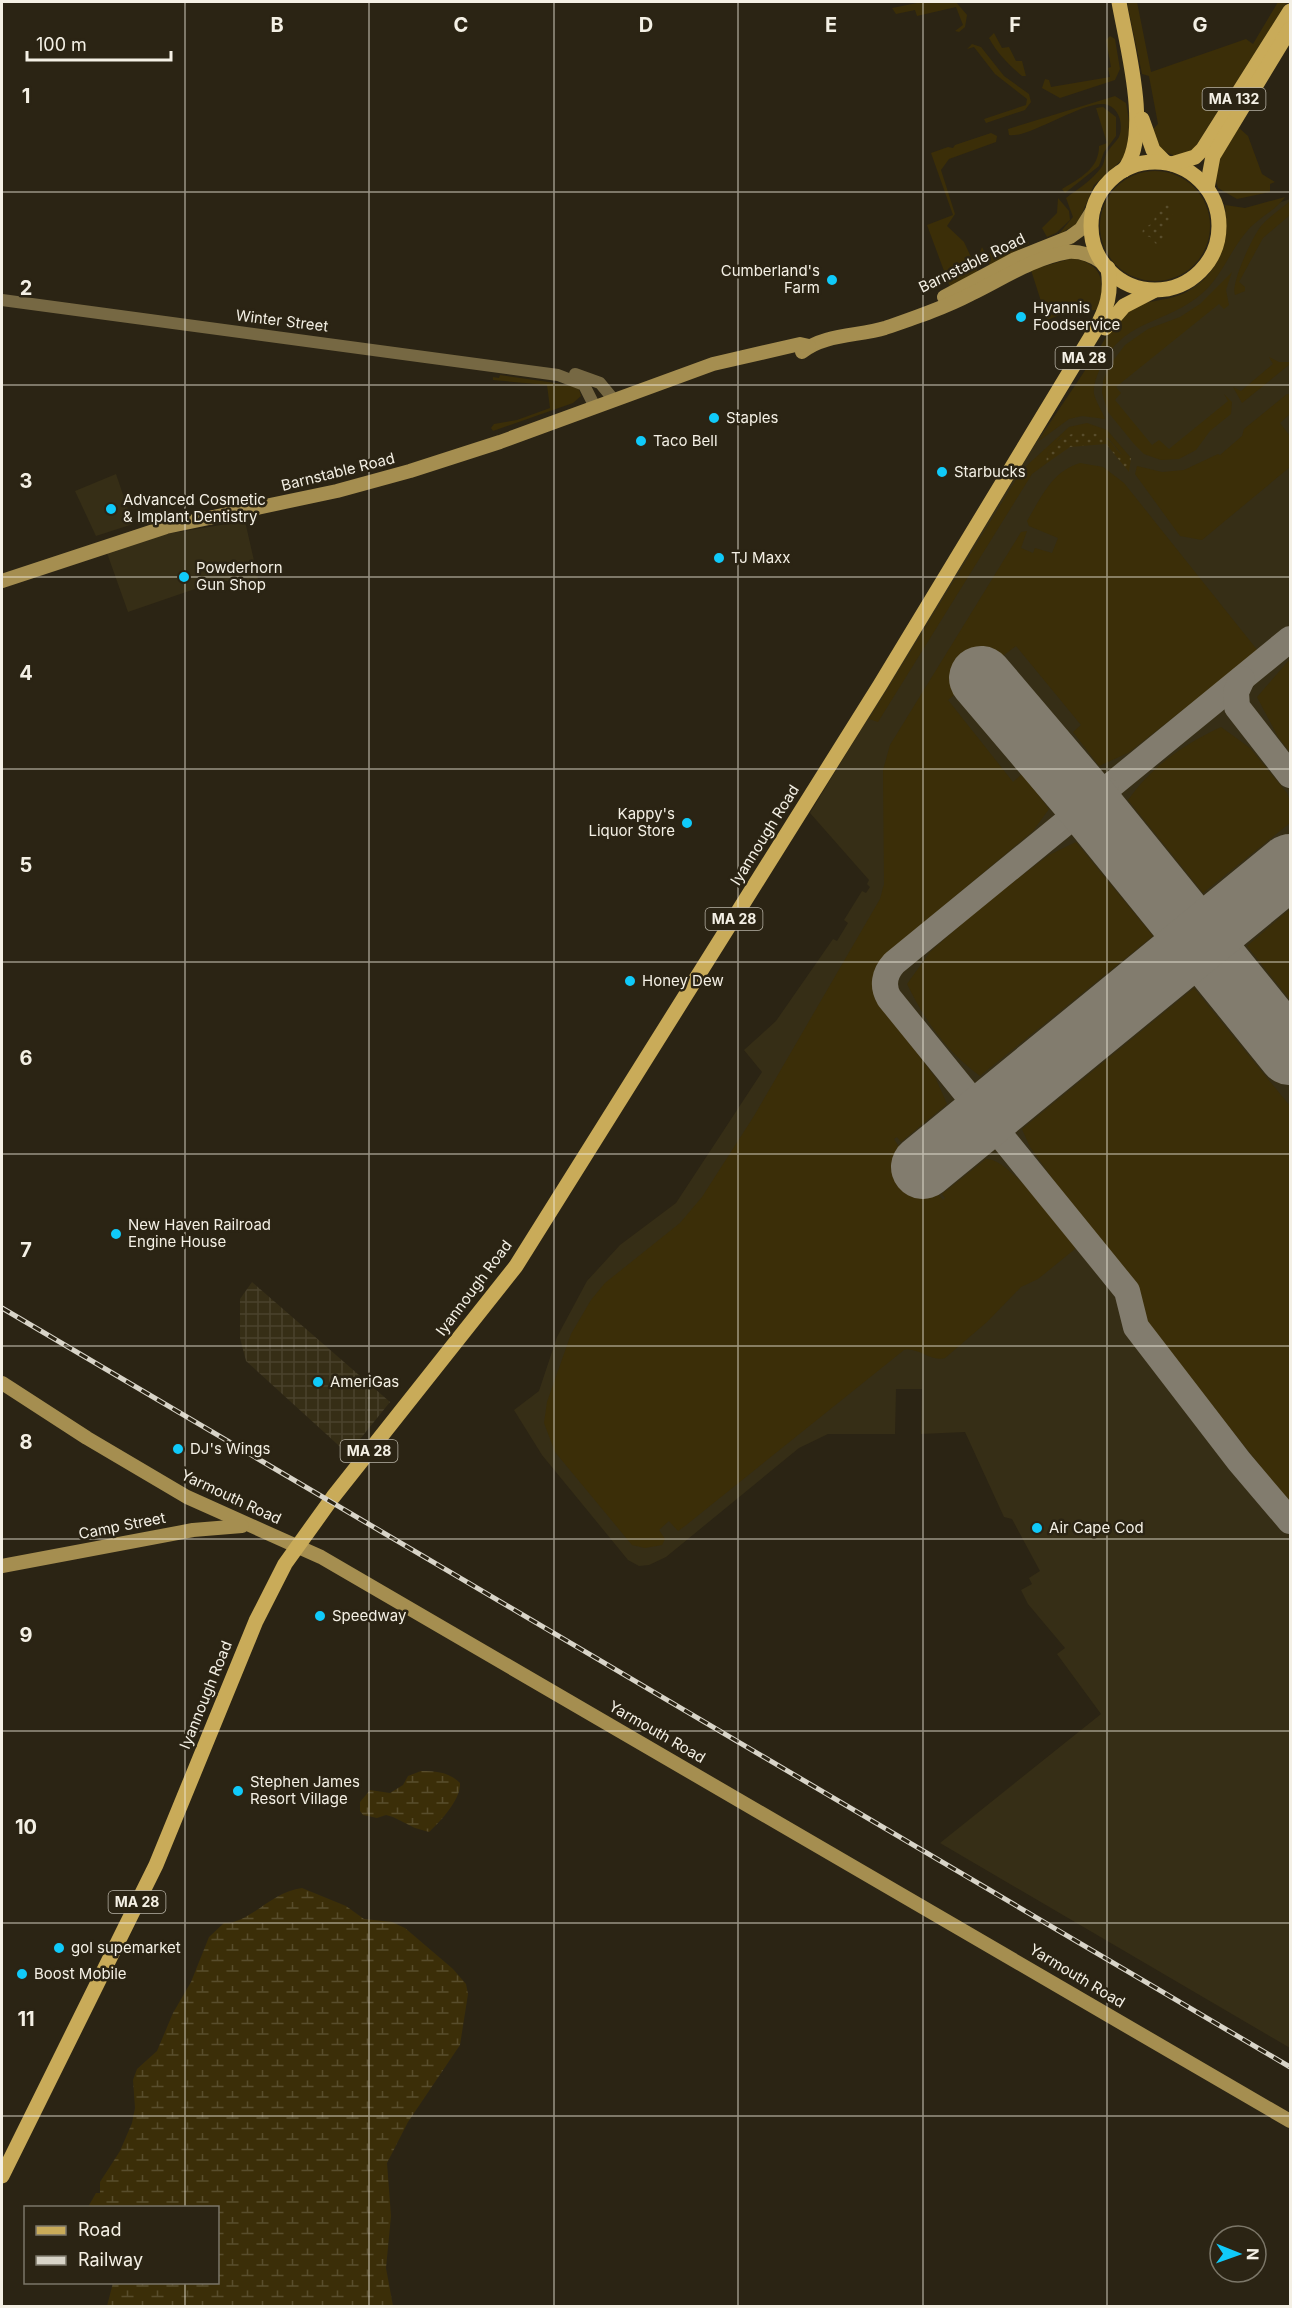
<svg xmlns="http://www.w3.org/2000/svg" width="1292" height="2308" viewBox="0 0 1292 2308" font-family="Inter,sans-serif">
<defs>
<pattern id="industrial-grid" width="8" height="8" patternUnits="userSpaceOnUse" patternTransform="scale(1.5)"><rect width="8" height="8" fill="#362e16"/><path d="M0 4h8M4 0v8" fill="none" stroke="#4a422c"/></pattern>
<pattern id="wetland-marsh" width="20" height="14" patternUnits="userSpaceOnUse" patternTransform="scale(1.5)"><rect width="20" height="14" fill="#3b2e08"/><path d="M1 5h8M5 5V1M11 12h8M15 12V8" fill="none" stroke="#584d2c"/></pattern>
<pattern id="park-dots" width="8" height="8" patternUnits="userSpaceOnUse" patternTransform="scale(1.5)"><rect width="8" height="8" fill="#3b2e08"/><path d="M2 2h.1M6 6h.1" fill="none" stroke="#584d2c" stroke-width="1.8" stroke-linecap="round"/></pattern>
</defs>
<rect width="100%" height="100%" fill="#2b2414"/>
<!-- built -->
<g fill="#362e16">
<path d="M1290 199V2048L940 1843 1101 1714 1057 1654 1065 1648 1028 1604 1021 1590 1032 1584 1029 1578 1040 1571 1012 1519 1004 1517 965 1432 921 1434 922 1389H896L895 1434H828L799 1448 666 1557 649 1565 639 1566 628 1560 542 1455 514 1410 539 1391 557 1337 587 1281 620 1245 676 1203 762 1072 744 1050 776 1021 833 939 837 941 848 923 844 920 862 891 866 893 870 887 867 884 869 880 810 813 1038 439 1121 323 1182 295 1209 276 1223 253 1236 217Z"/>
<path d="M116 474 133 524 96 536 75 491Z"/>
<path d="M245 521 260 587 221 580 128 612 107 553 160 535Z"/>
</g>
<!-- industrial -->
<path fill="url(#industrial-grid)" d="M252 1282 390 1402 348 1454 246 1361 240 1338V1299Z"/>
<!-- grass -->
<g fill="#3b2e08">
<path d="M922 2H956L967 15 965 27 959 32 955 31 963 25 956 7 917 16 915 10 896 14 892 8Z"/>
<path d="M1127 2H1137L1151 72 1246 39 1253 44 1278 2H1287L1192 152 1175 156 1161 150 1153 129 1158 124 1149 76 1142 74Z"/>
<path d="M994 33 1002 48 1009 47 1016 61H1022L1026 76H1022C1009 65 997 53 989 38Z"/>
<path d="M1110 36 1115 39 1120 69 1115 80 1060 98 1042 88 1045 79 1049 80 1051 87 1110 77 1108 68 1111 67 1106 40Z"/>
<path d="M972 44 981 47 1004 76 1029 94 1031 102 1025 110 986 123 984 119 1026 105 1027 99 995 74 974 47 967 49Z"/>
<path d="M1115 96 1126 103 1130 127 1125 157 1094 185 1078 223 1058 235 1073 217 1066 198C1078 189 1092 180 1101 168 1105 163 1104 156 1108 151 1111 146 1116 142 1119 137 1124 124 1119 106 1104 104 1081 102 1027 139 1009 135L1008 129Z"/>
<path d="M1103 107 1116 117V136L1104 152 1099 166 1065 193 1062 189C1080 178 1099 169 1099 146L1107 143 1096 108Z"/>
<path d="M1238 127 1248 136 1262 174 1275 182 1270 184V192L1237 199 1218 188 1215 178 1218 161Z"/>
<path d="M991 133 997 136 996 142 949 159 941 170 955 214 947 226 964 242 978 272 950 287 927 225 953 215 931 153 948 147 953 148 955 145Z"/>
<circle cx="1155" cy="226" r="55"/>
<path d="M1285 197C1276 210 1258 218 1248 230 1229 251 1222 278 1199 296 1161 326 1122 319 1099 371 1096 378 1093 386 1094 394 1096 402 1102 411 1105 419L1082 416 1069 419 1039 441C1057 411 1078 382 1097 352 1105 340 1112 324 1123 314 1138 301 1156 302 1174 297 1216 285 1229 244 1225 205L1245 208Z"/>
<path d="M1058 198 1069 211 1070 220 1056 233 1047 237 1042 228 1057 213Z"/>
<path d="M1290 201V215L1263 238 1239 282 1245 287V291L1235 295C1230 284 1253 236 1261 226 1270 216 1281 209 1290 201Z"/>
<path d="M1028 241 1029 244 990 265 980 252 982 247 986 255Z"/>
<path d="M1073 258C1105 265 1104 282 1099 310L1070 311 1047 320 1031 270Z"/>
<path d="M1232 272 1226 290 1229 305 1224 309 1219 304 1116 387 1121 393 1115 400 1152 445 1159 440 1169 449 1228 401 1224 394 1232 402 1231 414 1210 431 1196 450 1179 459 1161 460 1144 454 1134 444 1108 412 1102 393 1103 381 1110 365 1125 345 1148 329 1180 317 1200 304Z"/>
<path d="M1269 357 1279 362H1290V364L1242 403 1233 387 1241 391 1273 364Z"/>
<path d="M500 375 569 385 579 389 581 396 573 403 493 431 491 428 494 424 517 420 550 408 547 385 493 380V377L499 378Z"/>
<path d="M1287 394H1290V414L1280 423 1290 436V467L1202 540 1180 536 1135 474 1137 466 1162 472 1184 470 1218 454 1220 455 1242 436 1244 429Z"/>
<path d="M1087 423 1107 430 1131 458 1124 457 1108 438H1061C1052 446 1045 451 1047 463L1032 474 878 722 869 719 1022 470 1069 427Z"/>
<path d="M1080 463 1103 467 1124 483 1258 651 1128 753 1099 766 1073 732 1081 725 1016 646 992 664 985 656 963 674 970 682 948 700 1013 782 1022 774 1049 809 1033 831 885 955 874 974 875 997 935 1077 947 1104 901 1142 897 1137 894 1139 903 1153 909 1149 937 1183 933 1187 943 1200 945 1198 942 1194 986 1159C1007 1156 1060 1227 1074 1244L1075 1249 1038 1279 1021 1287 987 1322 945 1358C930 1362 919 1347 904 1350L685 1526 678 1531 669 1521 659 1530 665 1539 662 1545 645 1548 632 1545 555 1452 544 1423 547 1402 571 1334 591 1300 605 1283 680 1223 702 1197 754 1116 880 899 884 884 883 770 890 745 1021 532 1027 531 1021 548 1033 553 1035 548 1052 553 1058 538 1029 526 1027 521C1041 498 1052 471 1080 463Z"/>
<path d="M1290 659V752L1278 737 1257 697Z"/>
<path d="M1221 727 1250 748 1287 793 1290 802V823L1203 893 1128 800C1153 765 1183 745 1221 727Z"/>
<path d="M1076 842 1153 936 980 1076C947 1052 925 1021 907 984L930 952 982 906 1049 855Z"/>
<path d="M1290 909V1000L1247 946Z"/>
<path d="M1194 988 1290 1106V1503L1155 1334 1143 1314 1136 1286 1067 1199 1030 1147 1022 1129Z"/>
</g>
<!-- wetland -->
<g fill="url(#wetland-marsh)">
<path d="M421 1771C436 1771 449 1772 460 1783 461 1799 441 1821 429 1832L415 1828 393 1817 386 1815 377 1818 363 1815 360 1811V1802L370 1790 390 1793 403 1785 408 1776Z"/>
<path d="M302 1888 346 1906 364 1919 392 1922 405 1928 453 1969 466 1984 468 1994 460 2045 408 2122 387 2163 391 2216 386 2268 393 2306H107L113 2283 218 2282V2208L88 2207 96 2193H100V2182L120 2151 132 2123 135 2108 133 2080 137 2069 157 2051 173 2013 191 1982 209 1937 224 1923C248 1925 272 1891 302 1888Z"/>
</g>
<!-- park -->
<g fill="url(#park-dots)">
<path d="M1166 204 1170 205 1168 213 1173 215 1172 219 1167 223 1161 244H1156L1150 237 1142 235 1143 229 1154 222 1156 210Z"/>
<path d="M1079 432C1120 432 1109 454 1131 458L1129 472 1106 444 1070 447 1047 463C1044 445 1063 436 1079 432Z"/>
</g>
<g fill="none" stroke-linecap="round" stroke-linejoin="round">
<!-- taxiway -->
<g stroke="#827c6e" stroke-width="26">
<path d="M1290 639 894 963C884 974 882 986 889 998L1127 1291 1136 1327 1239 1461 1290 1521"/>
<path d="M1242 679 1236 692 1237 707 1290 775"/>
<path d="M1106 790 1100 805 1107 827"/>
</g>
<!-- runway -->
<g stroke="#827c6e" stroke-width="64">
<path d="M981 678 1089 805 1290 1053"/>
<path d="M923 1167 1290 866"/>
</g>
<!-- tertiary -->
<g stroke="#766843" stroke-width="12">
<path d="M2 300 558 375 584 385 595 407"/>
<path d="M575 374 600 383 614 400"/>
</g>
<!-- secondary -->
<g stroke="#a58e50" stroke-width="14">
<path d="M944 297 1015 259 1070 237 1081 229 1094 208"/>
<path d="M802 352C823 334 859 336 885 328 914 318 944 308 971 294 1002 279 1033 258 1068 252 1081 251 1093 256 1103 263"/>
<path d="M2 581 166 527 337 491 410 471 500 442 713 364 800 344 809 346"/>
<path d="M2 1383 87 1438 187 1497 321 1557 1290 2121"/>
<path d="M2 1566 193 1530 242 1526"/>
</g>
<!-- primary -->
<g stroke="#c9ab59" stroke-width="15">
<path d="M1119 2C1126 43 1152 135 1124 170"/>
<path d="M1142 119 1153 150 1165 162"/>
<circle cx="1155" cy="226" r="64"/>
<path d="M1172 164 1195 157 1203 149 1290 11"/>
<path d="M1207 188 1213 156 1290 29"/>
<path d="M1105 328 1124 306 1153 291"/>
<path d="M2 2176 156 1865 256 1621 285 1564 333 1497 516 1266 880 685 1095 330C1107 308 1112 294 1108 268"/>
</g>
<defs>
<path id="rail" d="M2 1308 1290 2067"/>
</defs>
<!-- rail casing -->
<use href="#rail" stroke="#d8d4c8" stroke-width="5"/>
<!-- rail -->
<use href="#rail" stroke="#2b2414" stroke-width="3" stroke-dasharray="9" stroke-linecap="butt"/>
</g>
<!-- grid -->
<path fill="none" stroke="#f4f0e5" stroke-width="1.5" stroke-opacity="0.55" d="M185 2V2208M369 2V2306M554 2V2306M738 2V2306M923 2V2306M1107 2V2306M2 192H1290M2 385H1290M2 577H1290M2 769H1290M2 962H1290M2 1154H1290M2 1346H1290M2 1539H1290M2 1731H1290M2 1923H1290M2 2116H1290M185 2282V2306"/>
<!-- markers -->
<g fill="#10cafa" stroke="#2b2414" stroke-width="2">
<circle cx="832" cy="280" r="6"/>
<circle cx="1021" cy="317" r="6"/>
<circle cx="714" cy="418" r="6"/>
<circle cx="641" cy="441" r="6"/>
<circle cx="942" cy="472" r="6"/>
<circle cx="111" cy="509" r="6"/>
<circle cx="719" cy="558" r="6"/>
<circle cx="184" cy="577" r="6"/>
<circle cx="687" cy="823" r="6"/>
<circle cx="630" cy="981" r="6"/>
<circle cx="116" cy="1234" r="6"/>
<circle cx="318" cy="1382" r="6"/>
<circle cx="178" cy="1449" r="6"/>
<circle cx="1037" cy="1528" r="6"/>
<circle cx="320" cy="1616" r="6"/>
<circle cx="238" cy="1791" r="6"/>
<circle cx="59" cy="1948" r="6"/>
<circle cx="22" cy="1974" r="6"/>
</g>
<g text-anchor="middle" stroke-width="5" stroke-linejoin="round" paint-order="stroke">
<!-- shield labels -->
<g fill="#2b2414" stroke="#b8b3a6" stroke-width="1.5">
<rect x="1202.5" y="88" width="63" height="22" rx="4.5"/>
<rect x="1055.5" y="347" width="57" height="22" rx="4.5"/>
<rect x="705.5" y="908" width="57" height="22" rx="4.5"/>
<rect x="340.5" y="1440" width="57" height="22" rx="4.5"/>
<rect x="108.5" y="1891" width="57" height="22" rx="4.5"/>
</g>
<g font-size="14" font-weight="bold" fill="#f4f0e5">
<text x="1234" y="104">MA 132</text>
<text x="1084" y="363">MA 28</text>
<text x="734" y="924">MA 28</text>
<text x="369" y="1456">MA 28</text>
<text x="137" y="1907">MA 28</text>
</g>
<!-- street labels -->
<g font-size="15" fill="#f4f0e5" stroke="#2b2414">
<text transform="translate(972 263) rotate(-26)" y="5">Barnstable Road</text>
<text transform="translate(282 321) rotate(7)" y="5">Winter Street</text>
<text transform="translate(338 472) rotate(-14)" y="5">Barnstable Road</text>
<text transform="translate(765 835) rotate(-58)" y="5">Iyannough Road</text>
<text transform="translate(474 1288) rotate(-53)" y="5">Iyannough Road</text>
<text transform="translate(231 1497) rotate(25)" y="5">Yarmouth Road</text>
<text transform="translate(122 1526) rotate(-11)" y="5">Camp Street</text>
<text transform="translate(206 1695) rotate(-68)" y="5">Iyannough Road</text>
<text transform="translate(657 1732) rotate(30)" y="5">Yarmouth Road</text>
<text transform="translate(1077 1976) rotate(31)" y="5">Yarmouth Road</text>
</g>
<!-- poi labels -->
<g font-size="15" fill="#f4f0e5" stroke="#2b2414" text-anchor="start">
<text x="820" y="276" text-anchor="end">Cumberland's<tspan x="820" dy="17">Farm</tspan></text>
<text x="1033" y="313">Hyannis<tspan x="1033" dy="17">Foodservice</tspan></text>
<text x="726" y="423">Staples</text>
<text x="653" y="446">Taco Bell</text>
<text x="954" y="477">Starbucks</text>
<text x="123" y="505">Advanced Cosmetic<tspan x="123" dy="17">&amp; Implant Dentistry</tspan></text>
<text x="731" y="563">TJ Maxx</text>
<text x="196" y="573">Powderhorn<tspan x="196" dy="17">Gun Shop</tspan></text>
<text x="675" y="819" text-anchor="end">Kappy's<tspan x="675" dy="17">Liquor Store</tspan></text>
<text x="642" y="986">Honey Dew</text>
<text x="128" y="1230">New Haven Railroad<tspan x="128" dy="17">Engine House</tspan></text>
<text x="330" y="1387">AmeriGas</text>
<text x="190" y="1454">DJ's Wings</text>
<text x="1049" y="1533">Air Cape Cod</text>
<text x="332" y="1621">Speedway</text>
<text x="250" y="1787">Stephen James<tspan x="250" dy="17">Resort Village</tspan></text>
<text x="71" y="1953">gol supemarket</text>
<text x="34" y="1979">Boost Mobile</text>
</g>
</g>
<g font-size="20" text-anchor="middle" font-weight="bold" fill="#f4f0e5" stroke="#2b2414" stroke-width="5" stroke-linejoin="round" paint-order="stroke">
<text x="277" y="32">B</text>
<text x="461" y="32">C</text>
<text x="646" y="32">D</text>
<text x="831" y="32">E</text>
<text x="1015" y="32">F</text>
<text x="1200" y="32">G</text>
<text x="26" y="103">1</text>
<text x="26" y="295">2</text>
<text x="26" y="488">3</text>
<text x="26" y="680">4</text>
<text x="26" y="872">5</text>
<text x="26" y="1065">6</text>
<text x="26" y="1257">7</text>
<text x="26" y="1449">8</text>
<text x="26" y="1642">9</text>
<text x="26" y="1834">10</text>
<text x="26" y="2026">11</text>
</g>
<!-- border -->
<rect width="1292" height="2308" fill="none" stroke="#f4f0e5" stroke-width="6"/>
<!-- legend -->
<rect x="24" y="2206" width="195" height="78" fill="#2b2414" stroke="#7b7668" stroke-width="1.5"/>
<rect x="36" y="2226" width="30" height="9" fill="#c9ab59" stroke="#7b7668" stroke-width="1.5"/>
<text x="78" y="2236" font-size="18" fill="#f4f0e5">Road</text>
<rect x="36" y="2256" width="30" height="9" fill="#d8d4c8" stroke="#7b7668" stroke-width="1.5"/>
<text x="78" y="2266" font-size="18" fill="#f4f0e5">Railway</text>
<!-- north arrow -->
<g transform="translate(1238 2254) rotate(91)"><circle r="28" fill="#2b2414" stroke="#7b7668" stroke-width="1.5"/>
<path d="M0-4.5L10 22L0 15L-10 22Z" fill="#10cafa"/>
<text y="-9" font-size="16" font-weight="bold" text-anchor="middle" fill="#f4f0e5">N</text>
</g>
<!-- scale -->
<path d="M27 51v9h144v-9" fill="none" stroke="#f4f0e5" stroke-width="3"/>
<text x="36" y="51" font-size="18" fill="#f4f0e5" stroke="#2b2414" stroke-width="4.5" paint-order="stroke">100 m</text>
</svg>
